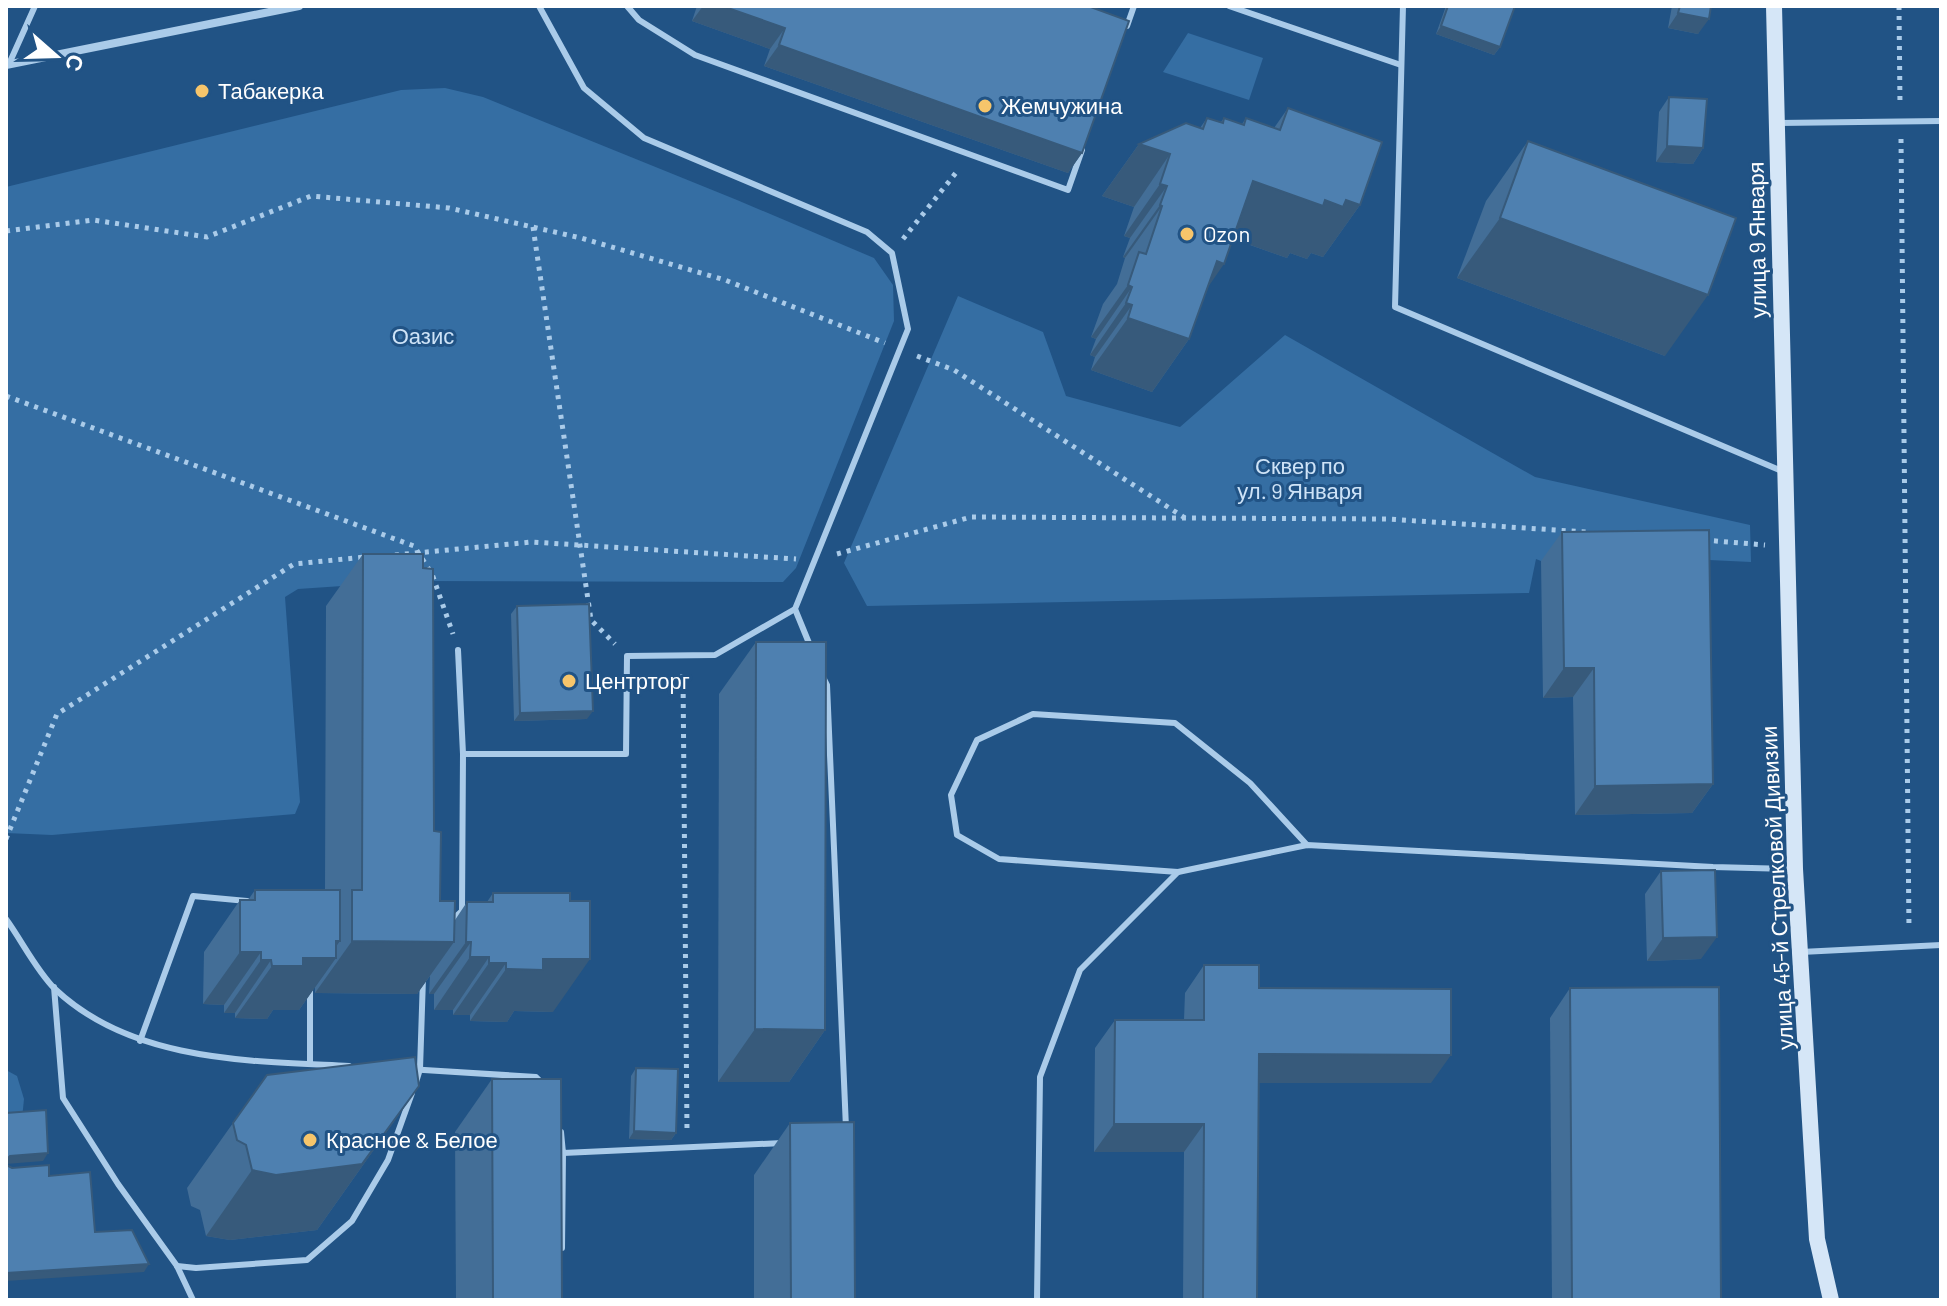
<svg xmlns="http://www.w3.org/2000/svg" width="1947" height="1306" viewBox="0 0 1947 1306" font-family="Barlow,sans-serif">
<rect width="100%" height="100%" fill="#215385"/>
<!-- green -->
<g fill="#356ea3">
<path d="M1188 33 1263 58 1249 100 1163 72Z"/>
<path d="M445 88 483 97 737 200 874 258 893 285 894 321 796 568 783 582 416 581 298 589 285 597 300 802 295 814 52 835 6 833V187L401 90Z"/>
<path d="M958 296 1043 332 1066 396 1180 427 1285 335 1535 477 1750 525 1751 562 1688 559 1541 561 1536 559 1529 593 867 606 844 563Z"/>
<path d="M6 1070 17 1076 24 1099 22 1119 6 1120Z"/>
</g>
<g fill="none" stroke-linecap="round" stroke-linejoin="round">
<!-- path -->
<g stroke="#aacbe9" stroke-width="5" stroke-dasharray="4 6" stroke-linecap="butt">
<path d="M1899 6 1900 105"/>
<path d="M1901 139 1909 929"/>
<path d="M533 227 591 620 615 644"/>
<path d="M6 231 93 220 207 237 311 196 449 208 581 238 725 280 885 343"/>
<path d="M903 239 959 169"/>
<path d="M917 356 954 370 1185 518"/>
<path d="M6 396 414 546 432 574 453 634"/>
<path d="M1704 540 1765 545"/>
<path d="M837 554 971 517 1387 519 1586 532"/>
<path d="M395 555 532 542 796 559"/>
<path d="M683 674 687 1132"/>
<path d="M6 839 57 714 294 564 365 557"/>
</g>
<!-- lane -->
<g stroke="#aacbe9" stroke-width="6">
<path d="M539 6 584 88 644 138 867 232 892 253 908 329 795 609 811 648"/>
<path d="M627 6 639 20 695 55 1068 190 1082 150"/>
<path d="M1229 6 1401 65"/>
<path d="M1403 6 1395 307 1784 472"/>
<path d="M1127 26 1134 6"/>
<path d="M9 64 35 6"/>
<path d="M1777 123 1941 121"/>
<path d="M458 650 463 754H626L627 656 715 655 795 609"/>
<path d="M823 677 827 685 846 1128"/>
<path d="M1178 872 999 859 957 835 951 795 977 740 1033 714 1175 723 1250 783 1307 845"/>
<path d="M6 919C22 941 36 970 55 989 132 1062 250 1061 349 1066"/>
<path d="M450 922 462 911 463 754"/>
<path d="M1801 952 1941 945"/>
<path d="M54 987 63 1098 118 1184 177 1266 193 1300"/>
<path d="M310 989V1064"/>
<path d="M140 1041 193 896 247 901"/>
<path d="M408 1069 536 1077 542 1083"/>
<path d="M416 1082 420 1069 423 978"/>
<path d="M561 1132 563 1153 783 1143"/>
<path d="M562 1248 563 1153"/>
<path d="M177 1266 196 1268 307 1260 352 1221 388 1160 412 1093"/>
<path d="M1037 1300 1040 1077 1080 970 1178 872 1307 845 1713 867 1792 869"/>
</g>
<!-- street -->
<path stroke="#aacbe9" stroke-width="8" d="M6 65 299 6"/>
<!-- secondary -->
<path stroke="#d5e6f7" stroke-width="16" d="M1774 6 1795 869 1817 1239 1831 1300"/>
</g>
<!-- wall -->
<g fill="#436e97">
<path d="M697 6H1088L1082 153 1068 173 764 66 770 49 692 21Z"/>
<path d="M1446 6H1515L1500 47 1494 55 1436 34Z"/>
<path d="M1672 6H1711L1698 34 1668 28Z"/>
<path d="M1669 97 1703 148 1693 164 1656 162 1659 112Z"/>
<path d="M1288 108 1360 205 1323 257 1311 253 1307 259 1290 253 1287 258 1233 239 1208 287 1189 339 1152 392 1091 370 1095 357 1090 355 1096 339 1091 337 1103 304 1117 284 1125 258 1123 257 1130 238 1124 236 1134 207 1102 196 1139 144 1200 128 1207 118 1221 122 1224 118 1242 124 1246 118 1274 128Z"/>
<path d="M1528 141 1665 356 1457 278 1486 201Z"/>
<path d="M1562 532 1713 784 1692 813 1575 815 1573 697 1543 698 1541 561Z"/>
<path d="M363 554 434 831 440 901 455 920 467 902H487L493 893 553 1012 514 1011 507 1022 470 1021V1015H453V1010H434V994H429L430 976 417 994 315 993V987L299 1010H273L267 1019 235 1018V1013H224V1005L203 1004 204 952 240 900H248L255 890H325L326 606Z"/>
<path d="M517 606 587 719 514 721 511 614Z"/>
<path d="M756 642 825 1030 789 1082H718L719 694Z"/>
<path d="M1661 871 1701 959 1647 961 1645 894Z"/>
<path d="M1204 965 1259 988 1431 1083H1258L1257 1300H1183L1184 1152H1094L1095 1048 1115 1020H1184L1185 993Z"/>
<path d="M1570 988 1721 1300H1552L1550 1018Z"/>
<path d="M636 1068 676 1133 671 1140 629 1139 631 1076Z"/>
<path d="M492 1079 562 1300H456L455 1132Z"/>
<path d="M419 1086 317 1230 230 1240 206 1236 200 1210 191 1206 187 1188 233 1123Z"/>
<path d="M790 1123 855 1300H754V1175Z"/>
</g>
<!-- shaded-wall -->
<g fill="#375a7b">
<path d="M703 6H722L785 28 770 49 692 21Z"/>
<path d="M1678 13 1709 19 1698 34 1668 28Z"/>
<path d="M1441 26 1500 47 1494 55 1436 34Z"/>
<path d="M779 45 1082 153 1068 173 764 66Z"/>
<path d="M1139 144 1170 154 1134 207 1102 196Z"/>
<path d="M1667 146 1703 148 1693 164 1656 162Z"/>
<path d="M1253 181 1325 200H1346L1360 205 1323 257 1311 253 1307 259 1290 253 1287 258 1217 233Z"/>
<path d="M1160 184 1167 186 1130 238 1124 236Z"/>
<path d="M1160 205 1162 206 1125 258 1123 257Z"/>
<path d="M1500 218 1708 295 1665 356 1457 278Z"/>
<path d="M1217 261 1224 264 1188 316Z"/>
<path d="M1128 285 1132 287 1096 339 1091 337Z"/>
<path d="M1126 303 1132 305 1095 357 1090 355Z"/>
<path d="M1128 318 1189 339 1152 392 1091 370Z"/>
<path d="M1564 668H1594L1573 697 1543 698Z"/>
<path d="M593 711 587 719 514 721 520 713Z"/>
<path d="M1713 784 1692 813 1575 815 1595 786Z"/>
<path d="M1717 937 1701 959 1647 961 1663 938Z"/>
<path d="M336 941H340L328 958H336L299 1010H273L267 1019 235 1018 272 966 303 958Z"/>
<path d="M352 941 454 942 417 994 315 993Z"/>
<path d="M466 942H471L434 994H429Z"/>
<path d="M240 952H261L224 1005 203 1004Z"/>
<path d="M470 957H489L453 1010H434Z"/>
<path d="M543 959H590L553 1012 514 1011 507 1022 470 1021 506 969Z"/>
<path d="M261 960H271L235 1013H224Z"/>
<path d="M489 963H506L470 1015H453Z"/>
<path d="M755 1029 825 1030 789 1082H718Z"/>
<path d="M1259 1054 1451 1055 1431 1083H1239Z"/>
<path d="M419 1086 317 1230 230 1240 206 1236 252 1170Z"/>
<path d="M1114 1124H1204L1184 1152H1094Z"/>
<path d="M634 1131 676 1133 671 1140 629 1139Z"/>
<path d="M48 1153 43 1161 6 1164V1160L10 1156Z"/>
<path d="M149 1264 144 1272 6 1281V1273Z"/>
</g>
<!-- building -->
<g fill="#4e80b0" stroke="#375a7b" stroke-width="2">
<path d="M722 6H1088L1129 21 1082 153 779 45 785 28Z"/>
<path d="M1448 6H1515L1500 47 1441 26Z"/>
<path d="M1680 6H1711L1709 19 1678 13Z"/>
<path d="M1669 97 1707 99 1703 148 1667 146Z"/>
<path d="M1288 108 1382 142 1360 205 1346 200 1343 207 1325 200 1323 206 1253 181 1224 264 1217 261 1189 339 1128 318 1132 305 1126 303 1132 287 1128 285 1139 252 1146 254 1162 206 1160 205 1167 186 1160 184 1170 154 1139 144 1186 123 1203 129 1207 118 1223 123 1224 118 1244 125 1246 118 1280 130Z"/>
<path d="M1528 141 1736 218 1708 295 1500 218Z"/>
<path d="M1709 530 1713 784 1595 786 1594 668H1564L1562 532Z"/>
<path d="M363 554H423V568L433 569 434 831 441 832 440 901H455L454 942 352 941V890H362Z"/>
<path d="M589 604 593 711 520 713 517 606Z"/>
<path d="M756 642H826L825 1030 755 1029Z"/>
<path d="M1715 870 1717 937 1663 938 1661 871Z"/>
<path d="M255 890H340V941H336V958H303V966H272L271 960H261V952H240V900H255Z"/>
<path d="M493 893H570V901H590V959H543V970L506 969V963H489V957H470L471 942H466L467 902H493Z"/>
<path d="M1204 965H1259V988L1451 989V1055L1259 1054 1257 1300H1203L1204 1124H1114L1115 1020H1204Z"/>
<path d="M1719 987 1721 1300H1572L1570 988Z"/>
<path d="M415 1057 419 1086 362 1164 276 1175 252 1170 246 1145 237 1140 233 1123 267 1075Z"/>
<path d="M636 1068 678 1069 676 1133 634 1131Z"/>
<path d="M492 1079H561L562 1300H493Z"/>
<path d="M46 1110 48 1153 10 1156 6 1160V1113Z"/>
<path d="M854 1122 855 1300H791L790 1123Z"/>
<path d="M6 1163V1165L12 1168 49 1165V1176L90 1172 95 1232 132 1230 149 1264 6 1273Z"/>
</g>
<!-- markers -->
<g fill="#f6c56b" stroke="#215385" stroke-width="3">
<circle cx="202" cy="91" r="8"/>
<circle cx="985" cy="106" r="8"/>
<circle cx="1187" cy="234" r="8"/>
<circle cx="569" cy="681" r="8"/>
<circle cx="310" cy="1140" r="8"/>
</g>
<g text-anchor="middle" stroke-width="6" stroke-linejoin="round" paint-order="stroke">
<!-- poi labels -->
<g font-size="22" fill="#fff" stroke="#215385" text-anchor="start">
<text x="218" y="99">Табакерка</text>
<text x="1001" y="114">Жемчужина</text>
<text x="1203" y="242">Ozon</text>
<text x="585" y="689">Центрторг</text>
<text x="326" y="1148">Красное &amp; Белое</text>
</g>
<!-- street labels -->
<g font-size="22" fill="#fff" stroke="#215385">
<text transform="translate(1757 240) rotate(-91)" y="8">улица 9 Января</text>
<text transform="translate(1777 888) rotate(-93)" y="8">улица 45-й Стрелковой Дивизии</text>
</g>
<!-- park labels -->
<g font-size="22" fill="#cee3f7" stroke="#215385">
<text x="423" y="344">Оазис</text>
<text x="1300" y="474">Сквер по<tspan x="1300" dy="25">ул. 9 Января</tspan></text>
</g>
</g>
<!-- border -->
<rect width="1947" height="1306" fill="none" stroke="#ffffff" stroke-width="16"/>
<!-- north arrow -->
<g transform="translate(56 56) rotate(110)" stroke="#215385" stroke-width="6" paint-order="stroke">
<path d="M0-6L14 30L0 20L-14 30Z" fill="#ffffff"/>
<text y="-12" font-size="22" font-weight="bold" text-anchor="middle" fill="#ffffff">С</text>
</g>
</svg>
